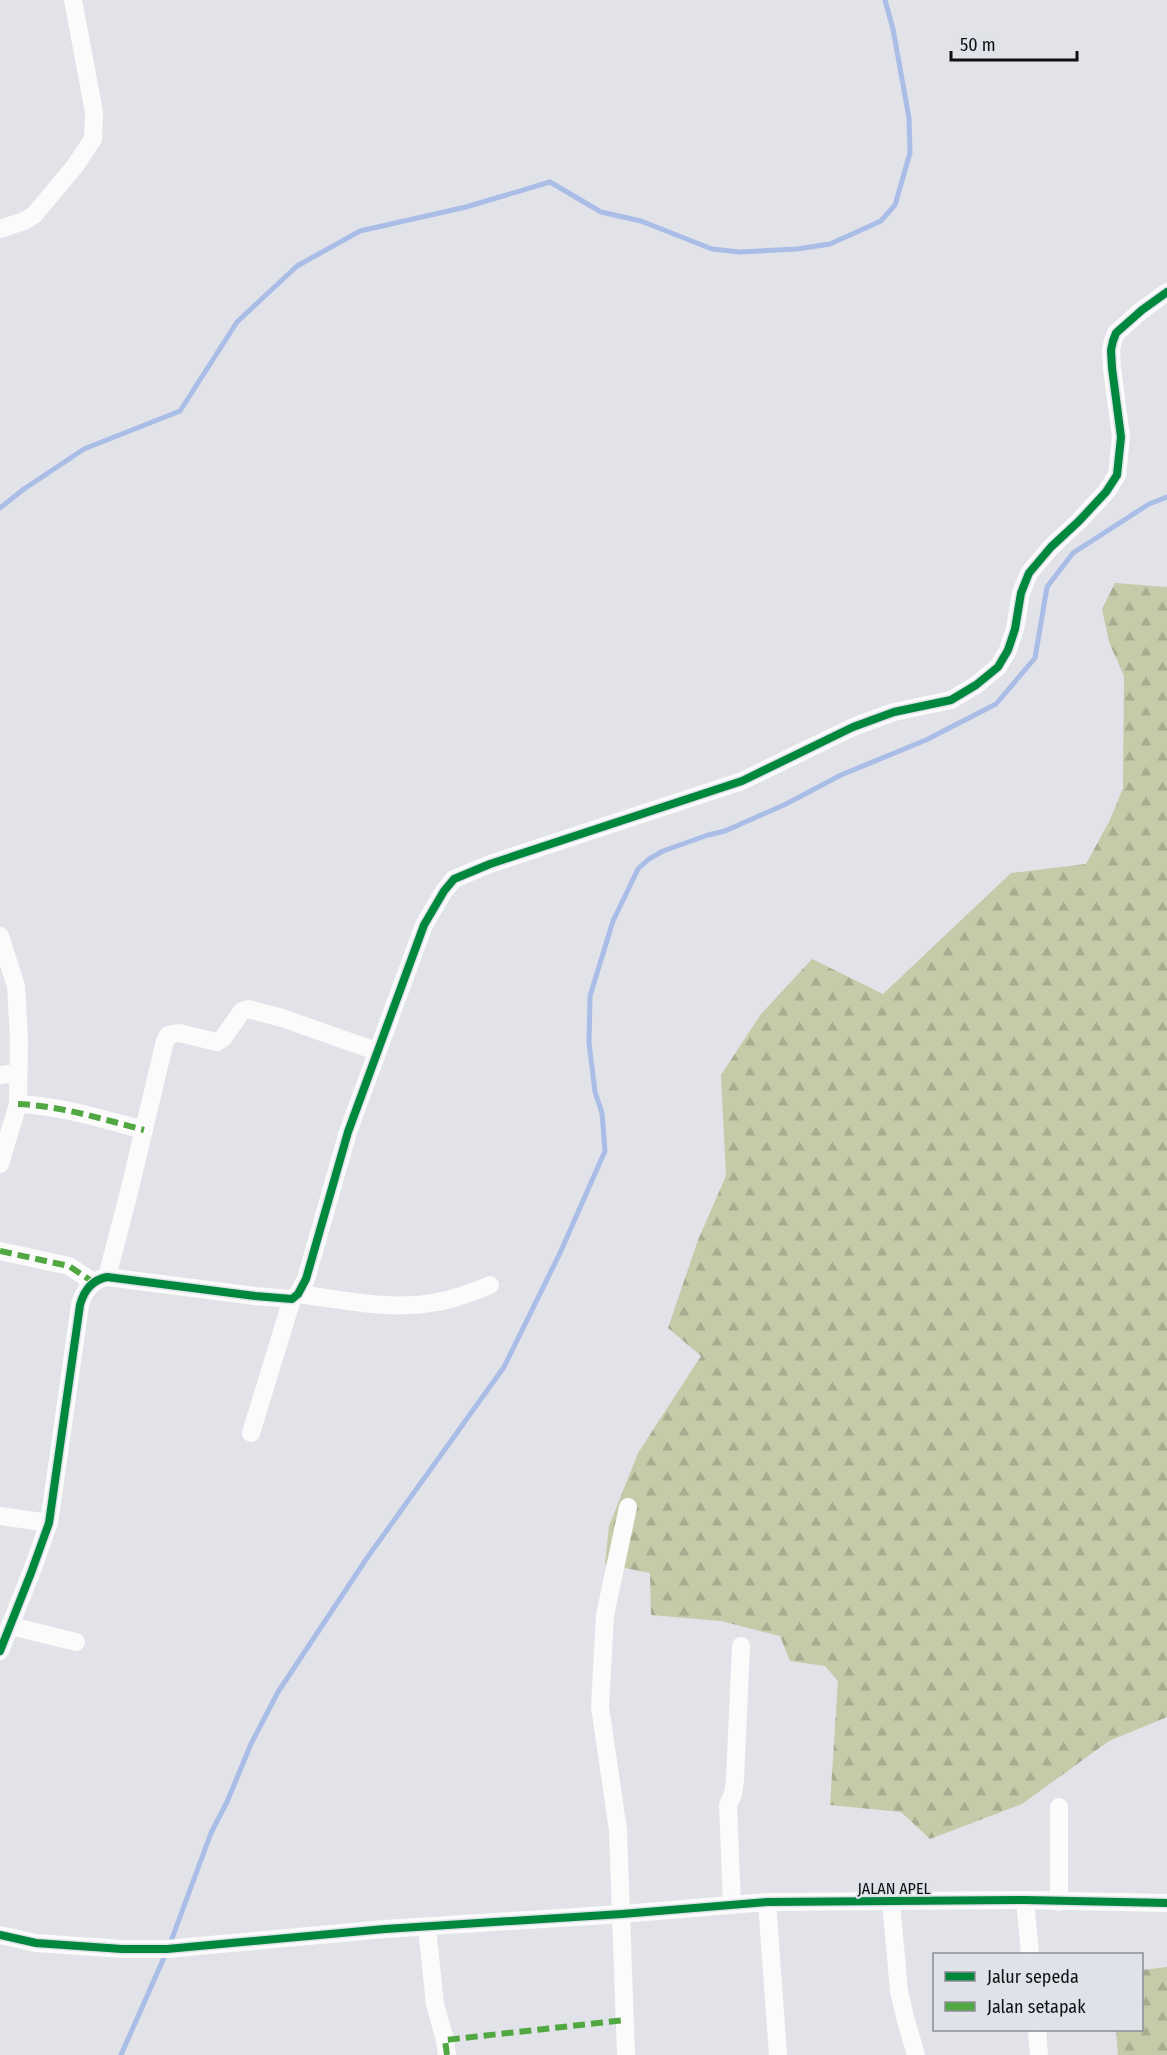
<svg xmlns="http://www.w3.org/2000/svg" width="1167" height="2055" viewBox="0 0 1167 2055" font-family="'Fira Sans Condensed',sans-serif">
<defs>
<pattern id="forest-firs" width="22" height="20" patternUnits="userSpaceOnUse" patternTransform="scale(1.5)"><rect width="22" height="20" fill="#c5caa8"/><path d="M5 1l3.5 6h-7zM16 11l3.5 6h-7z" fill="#a8ac90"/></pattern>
</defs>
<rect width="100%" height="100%" fill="#e2e3e8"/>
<!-- forest -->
<g fill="url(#forest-firs)">
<path d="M1115 583 1167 587V1717L1109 1741 1022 1804 930 1839 901 1812 830 1805 838 1681 825 1666 790 1661 780 1636 721 1621 651 1615 650 1573 605 1564 609 1526 638 1453 701 1356 668 1328 698 1240 726 1176 721 1075 761 1014 812 959 883 994 1011 873 1086 864 1110 820 1123 788 1124 676 1109 642 1102 609Z"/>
<path d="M1167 1967V2055H1118L1116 2030H1142V1970Z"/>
</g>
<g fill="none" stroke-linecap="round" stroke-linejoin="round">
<!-- stream -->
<g stroke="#a9bde7" stroke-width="5">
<path d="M0 508 24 489 84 449 180 411 237 322 297 266 360 231 466 207 550 182 601 212 641 221 712 249 740 252 797 249 830 244 881 221 895 205 910 153 909 118 893 29 885 0"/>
<path d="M170 1944 211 1833 227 1802 251 1744 278 1692 367 1558 504 1367 560 1253 605 1151 602 1113 595 1092 589 1043 590 996 613 921 638 869 649 859 663 851 708 835 725 831 786 804 841 775 926 740 996 704 1035 658 1047 587 1073 553 1149 504 1167 497"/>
<path d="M121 2055 166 1953"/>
</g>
<!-- minor -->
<g stroke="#fbfbfc" stroke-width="18">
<path d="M0 229 24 221 34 215 75 166 93 139 94 112 73 0"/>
<path d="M0 936 16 986 19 1039 18 1104 0 1164"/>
<path d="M0 1075 18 1073"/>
<path d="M18 1104C61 1106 102 1119 144 1130"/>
<path d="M0 1251 69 1266 93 1282"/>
<path d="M107 1277 130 1188 165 1041 168 1035 179 1033 217 1042 223 1038 242 1011 248 1009 282 1018 376 1051"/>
<path d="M298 1294C344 1300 391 1311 437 1302 455 1299 473 1292 490 1285"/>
<path d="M251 1433 292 1299"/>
<path d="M0 1516 49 1523"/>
<path d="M11 1626 76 1642"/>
<path d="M0 1651 31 1573 49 1523 80 1305C84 1290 92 1280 107 1277L255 1296 292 1299 298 1294 306 1279 348 1132 424 925 444 891 454 879 490 864 742 781 853 727 894 712 951 700 976 685 998 667 1008 650 1015 629 1021 593 1029 573 1051 547 1079 521 1106 492 1117 475 1121 437 1112 368 1111 350 1113 341 1116 333 1142 310 1167 292"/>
<path d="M1059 1807V1902"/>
<path d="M1025 1900 1030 1954"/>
<path d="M767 1902 778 2055"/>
<path d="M891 1902 899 1991 906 2021 916 2055"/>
<path d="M732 1905 728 1805 733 1794 735 1780 741 1646"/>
<path d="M427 1928 435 2004 445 2040 447 2055"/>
<path d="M0 1935 36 1943 122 1949H167L385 1929 622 1914 767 1902 1025 1900 1167 1903"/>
<path d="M1037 2030 1039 2055"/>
<path d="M626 2055 618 1830 600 1707 605 1615 628 1507"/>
</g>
<!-- quiet -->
<g stroke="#51a842" stroke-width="6" stroke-dasharray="12 6" stroke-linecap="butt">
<path d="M18 1104C61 1106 102 1119 144 1130"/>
<path d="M0 1251 69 1266 93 1282"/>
<path d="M447 2055 445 2040 625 2020"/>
</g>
<defs>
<g id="cycleway">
<path d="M0 1651 31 1573 49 1523 80 1305C84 1290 92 1280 107 1277L255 1296 292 1299 298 1294 306 1279 348 1132 424 925 444 891 454 879 490 864 742 781 853 727 894 712 951 700 976 685 998 667 1008 650 1015 629 1021 593 1029 573 1051 547 1079 521 1106 492 1117 475 1121 437 1112 368 1111 350 1113 341 1116 333 1142 310 1167 292"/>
<path d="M0 1935 36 1943 122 1949H167L385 1929 622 1914 767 1902 1025 1900 1167 1903"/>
</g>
</defs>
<!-- cycleway casing -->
<use href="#cycleway" stroke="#e0e2ea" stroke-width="11"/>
<!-- cycleway -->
<use href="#cycleway" stroke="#00873e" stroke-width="8"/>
</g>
<g text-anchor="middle" stroke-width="4.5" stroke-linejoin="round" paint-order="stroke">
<!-- street labels -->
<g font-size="16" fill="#101013" stroke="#e0e2ea">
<text x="894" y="1894">JALAN APEL</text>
</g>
</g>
<!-- legend -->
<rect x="933" y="1953" width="210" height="78" fill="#e0e2ea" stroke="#8d8e94" stroke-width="1.5"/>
<rect x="945" y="1972" width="30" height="9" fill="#00873e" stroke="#8d8e94" stroke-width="1.5"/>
<text x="987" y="1983" font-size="18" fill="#101013">Jalur sepeda</text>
<rect x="945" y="2002" width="30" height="9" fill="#51a842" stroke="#8d8e94" stroke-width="1.5"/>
<text x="987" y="2013" font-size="18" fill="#101013">Jalan setapak</text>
<!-- scale -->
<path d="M951 51v9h126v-9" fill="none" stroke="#101013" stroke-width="3"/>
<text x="960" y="51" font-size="18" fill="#101013" stroke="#e0e2ea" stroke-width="4.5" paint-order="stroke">50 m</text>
</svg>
